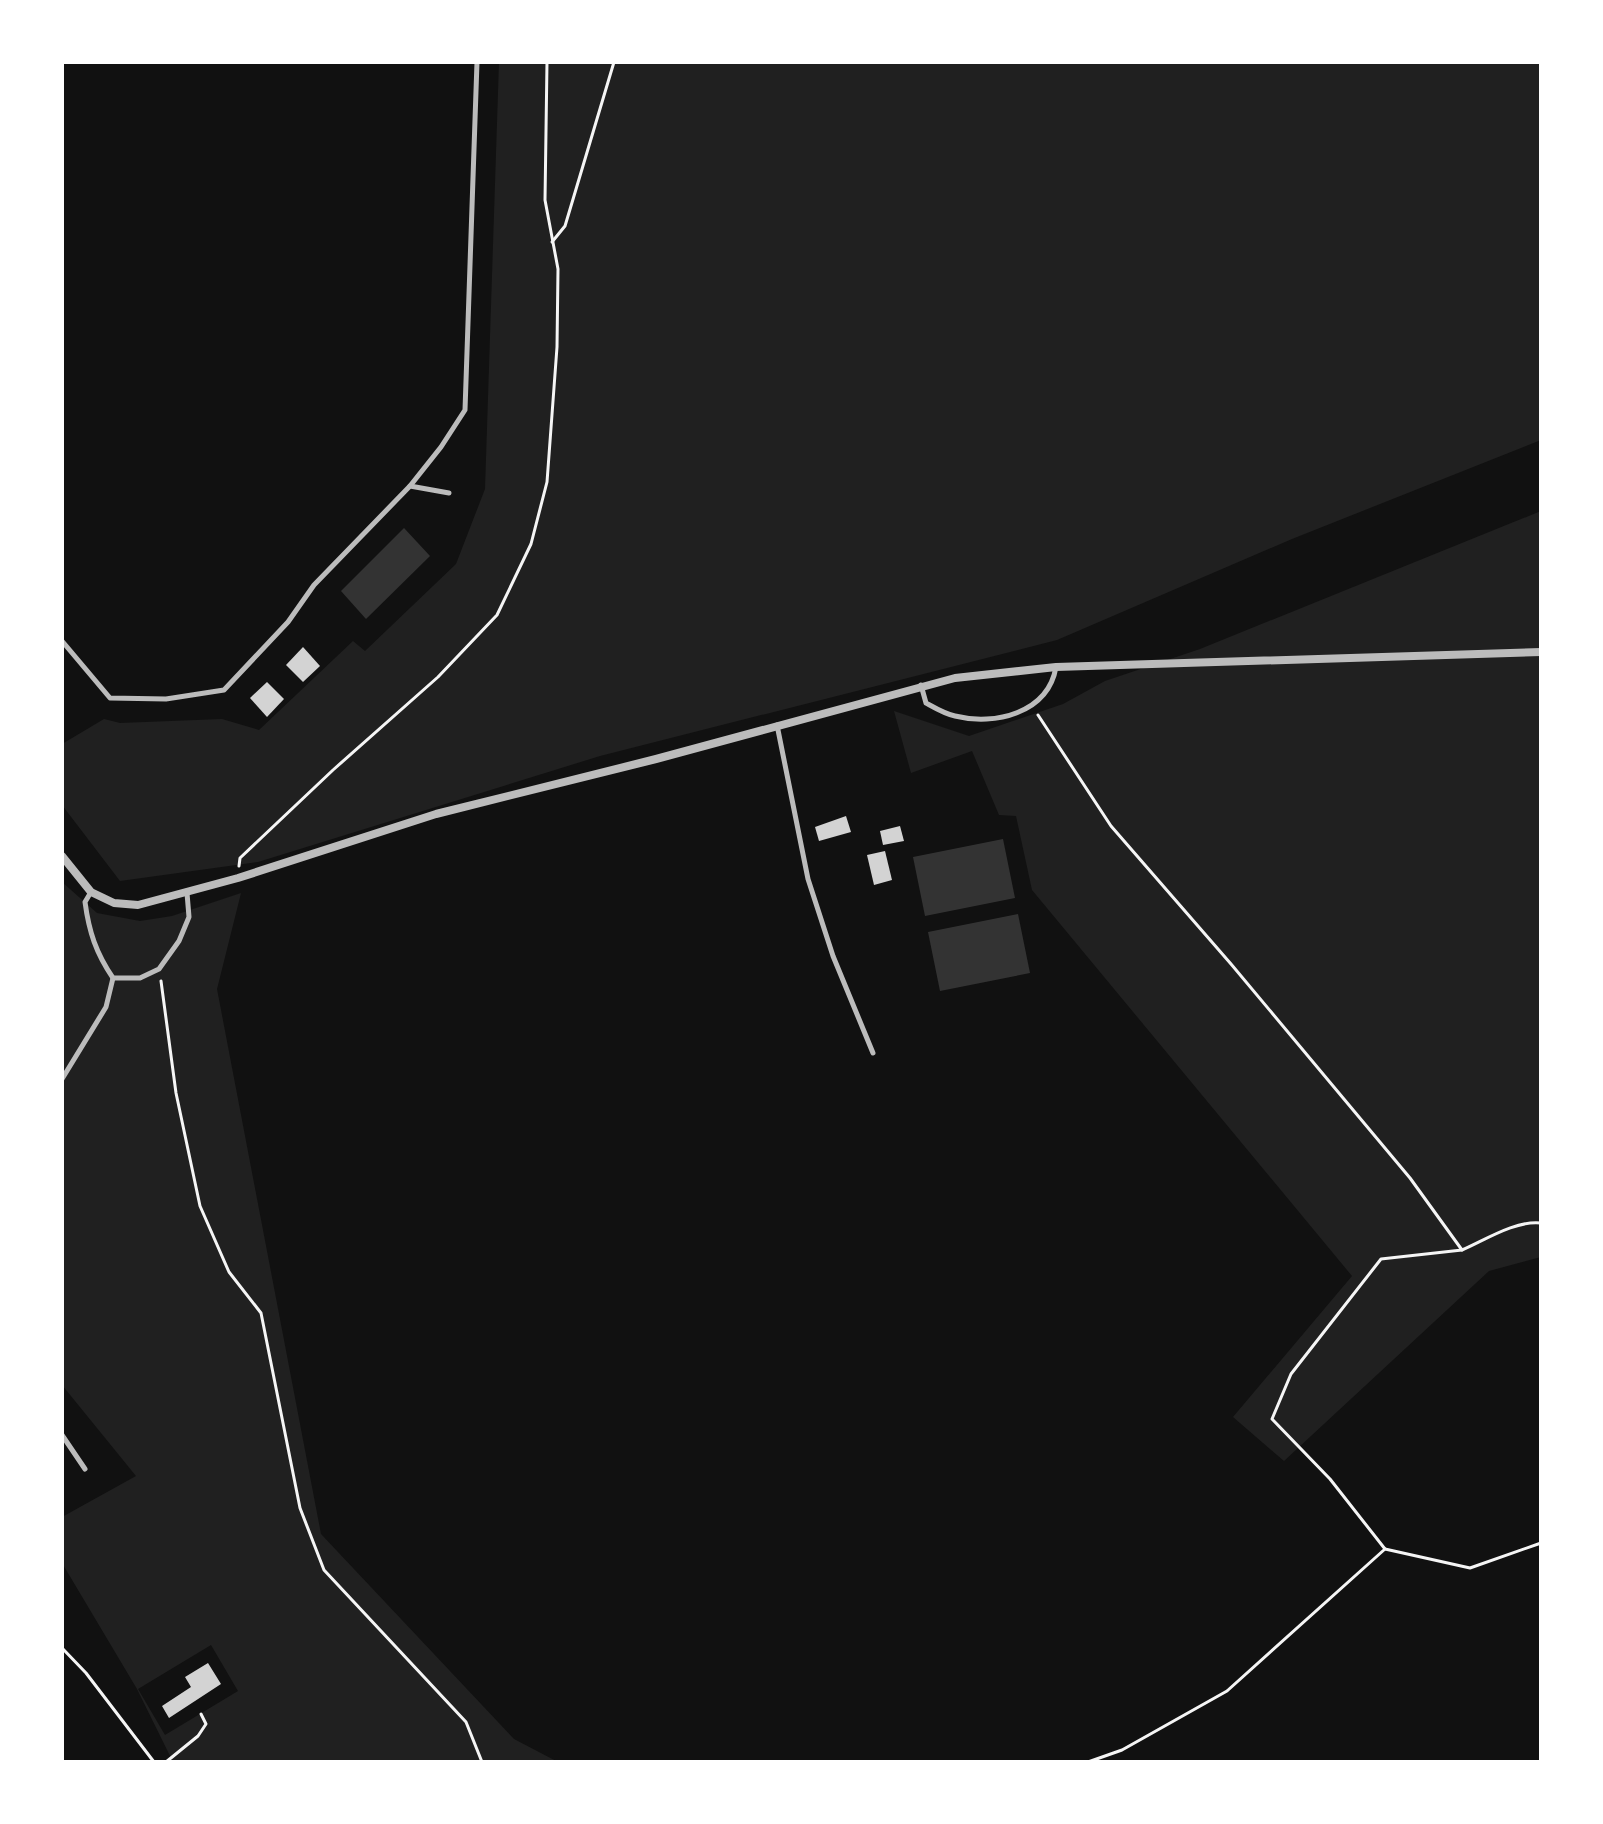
<svg xmlns="http://www.w3.org/2000/svg" width="1603" height="1824" viewBox="0 0 1603 1824" font-family="Overpass,sans-serif">
<rect width="100%" height="100%" fill="#111"/>
<!-- green -->
<g fill="#202020" fill-rule="evenodd">
<path d="M499 62H1541V440L1292 539 1057 640 600 756 258 862 120 881 62 805V744L104 719 120 723 222 719 259 730 353 641 365 651 456 564 485 489Z"/>
<path d="M1541 511V1257L1489 1271 1284 1461 1233 1417 1352 1276 1032 890 1016 816 999 815 972 751 911 773 894 711 969 736 1063 704 1105 681 1200 649Z"/>
<path d="M62 882 97 913 140 921 172 916 241 893 217 989 321 1534 514 1739 558 1762H173L137 1689 62 1563V1517L136 1476 62 1385ZM211 1645 238 1691 165 1735 138 1689Z"/>
</g>
<!-- water -->
<g fill="#333">
<path d="M404 528 430 556 366 619 341 591Z"/>
<path d="M1003 839 1015 898 925 916 913 857Z"/>
<path d="M1018 914 1030 973 940 991 928 932Z"/>
</g>
<!-- building -->
<g fill="#d3d3d3">
<path d="M303 647 320 666 303 682 286 665Z"/>
<path d="M267 682 284 699 267 717 250 698Z"/>
<path d="M846 816 851 832 819 841 815 827Z"/>
<path d="M900 826 904 841 883 845 880 831Z"/>
<path d="M885 851 892 880 874 885 867 855Z"/>
<path d="M208 1663 221 1684 169 1718 162 1706 191 1687 185 1677Z"/>
</g>
<g fill="none" stroke-linecap="round" stroke-linejoin="round">
<!-- path -->
<g stroke="#f5f5f5" stroke-width="3">
<path d="M552 242 565 226 614 62"/>
<path d="M1038 715 1111 826 1231 964 1410 1178 1462 1250C1485 1240 1516 1220 1541 1223"/>
<path d="M239 866 240 858 333 770 438 677 497 615 531 544 547 482 557 347 558 269 545 200 547 62"/>
<path d="M161 981 176 1093 200 1206 229 1272 261 1313 300 1508 324 1570 466 1722 482 1762"/>
<path d="M1385 1549 1470 1568 1541 1543"/>
<path d="M62 1648 86 1673 154 1762"/>
<path d="M166 1762 198 1736 206 1724 201 1714"/>
<path d="M1088 1762 1122 1750 1227 1691 1385 1549 1330 1479 1272 1419 1291 1374 1381 1259 1462 1250"/>
</g>
<!-- service -->
<g stroke="#bcbcbc" stroke-width="5">
<path d="M410 486 441 447 465 410 477 62"/>
<path d="M62 641 110 698 166 699 224 690 288 622 314 585 410 486 449 493"/>
<path d="M921 685 926 703C935 708 945 714 955 716 995 726 1048 713 1056 667"/>
<path d="M777 725 808 879 833 956 873 1053"/>
<path d="M91 892 85 902C89 932 96 953 113 978H140L159 969 179 941 189 917 187 893"/>
<path d="M62 1079 106 1007 113 978"/>
<path d="M62 1435 85 1469"/>
</g>
<!-- minor -->
<path stroke="#bcbcbc" stroke-width="8" d="M62 856 91 892 114 903 138 905 238 878 436 814 656 759 955 678 1056 667 1541 652"/>
</g>
<!-- border -->
<rect width="1603" height="1824" fill="none" stroke="#ffffff" stroke-width="128"/>
</svg>
